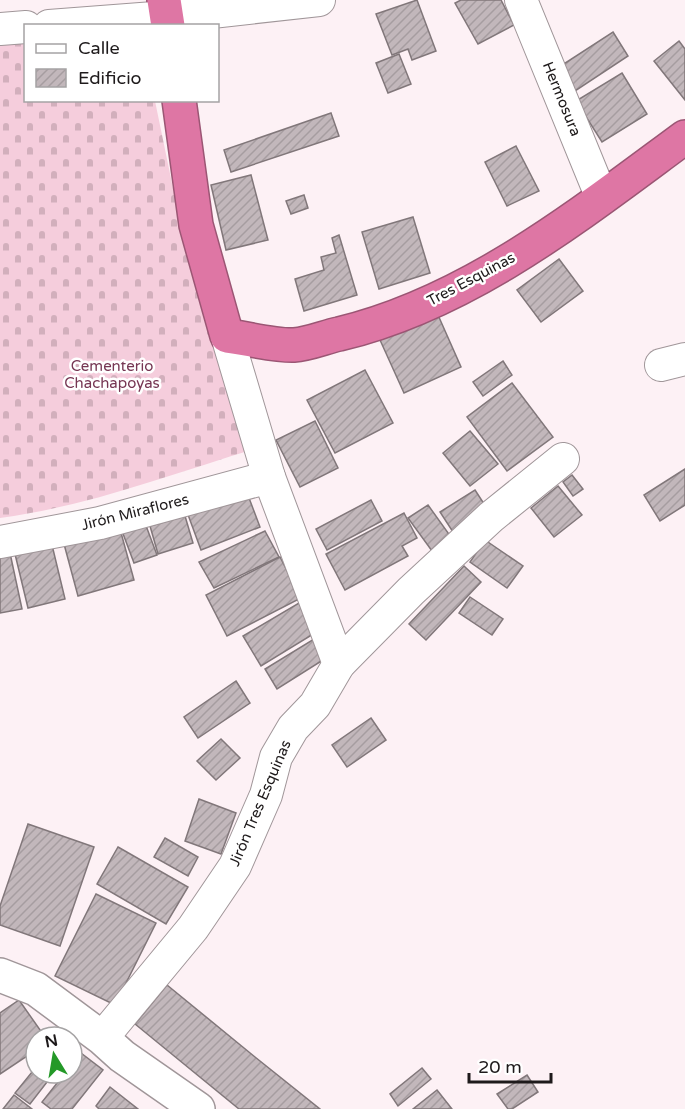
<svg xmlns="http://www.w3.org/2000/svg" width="685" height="1109" viewBox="0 0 685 1109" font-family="'Varela Round',sans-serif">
<defs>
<pattern id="cemetery-stones" width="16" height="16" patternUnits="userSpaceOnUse" patternTransform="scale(1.5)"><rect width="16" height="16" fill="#f5cddc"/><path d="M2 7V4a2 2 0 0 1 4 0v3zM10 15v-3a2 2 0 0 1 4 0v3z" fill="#d2afbc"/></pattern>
<pattern id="building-hatch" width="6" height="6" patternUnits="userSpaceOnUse" patternTransform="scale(1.5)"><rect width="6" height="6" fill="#c2b7bb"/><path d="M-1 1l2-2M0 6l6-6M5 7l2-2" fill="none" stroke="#a69da0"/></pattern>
</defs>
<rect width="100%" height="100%" fill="#fdf1f5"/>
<!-- cemetery -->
<path fill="url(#cemetery-stones)" d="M25 33 26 100 155 101 187 256 264 446C177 472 90 506 0 518V36Z"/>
<!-- building -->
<g fill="url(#building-hatch)" stroke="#81777a" stroke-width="1.5">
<path d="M417 0 436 51 412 60 408 49 392 55 376 14Z"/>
<path d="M461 0H501L514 25 478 44 455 3Z"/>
<path d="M613 32 628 56 572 93 556 69Z"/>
<path d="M679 41 685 49V100L654 61Z"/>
<path d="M399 54 411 84 388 93 376 63Z"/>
<path d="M622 73 647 114 602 142 576 101Z"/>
<path d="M331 113 339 136 231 172 224 150Z"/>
<path d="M516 146 539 191 507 206 485 162Z"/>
<path d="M251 175 268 240 226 250 211 185Z"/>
<path d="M304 195 308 208 291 214 286 201Z"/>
<path d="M413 217 430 273 379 289 362 232Z"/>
<path d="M339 235 357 295 304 311 295 279 324 270 321 257 336 253 332 238Z"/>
<path d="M559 259 583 291 541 322 517 290Z"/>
<path d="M438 315 461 367 404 393 380 340Z"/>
<path d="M503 361 512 375 483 396 473 382Z"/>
<path d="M365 370 393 423 335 453 307 400Z"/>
<path d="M512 383 553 437 507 471 467 417Z"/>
<path d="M315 421 338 468 300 487 276 440Z"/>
<path d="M470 431 498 464 470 486 443 453Z"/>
<path d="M685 469V505L660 521 644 495Z"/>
<path d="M572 475 583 489 573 496 563 482Z"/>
<path d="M558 486 582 515 554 537 531 508Z"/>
<path d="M246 490 260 527 201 550 187 512Z"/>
<path d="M475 490 488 510 453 532 440 512Z"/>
<path d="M371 500 382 521 327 550 316 529Z"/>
<path d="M428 505 451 537 432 551 408 518Z"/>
<path d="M404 513 417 538 402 546 408 556 345 590 326 554Z"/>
<path d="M142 515 157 555 134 563 119 523Z"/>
<path d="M185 516 193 543 158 554 150 526Z"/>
<path d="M120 529 134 580 78 596 64 544Z"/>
<path d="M265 531 279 557 214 588 199 562Z"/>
<path d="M485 540 523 566 507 588 470 562Z"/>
<path d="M52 545 65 599 28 608 15 554Z"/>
<path d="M10 553 22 609 0 613V556Z"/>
<path d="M280 557 301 598 227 636 206 595Z"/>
<path d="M464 566 481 582 426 640 409 624Z"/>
<path d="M470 597 503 619 492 635 459 613Z"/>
<path d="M299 603 315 633 261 666 243 636Z"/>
<path d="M319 636 331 655 277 689 265 669Z"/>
<path d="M236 681 250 703 198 738 184 717Z"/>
<path d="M371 718 386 740 347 767 332 745Z"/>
<path d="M221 739 240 758 216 780 197 761Z"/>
<path d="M199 799 236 813 221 854 185 841Z"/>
<path d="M28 824 94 847 60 946 0 925V906Z"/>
<path d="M165 838 198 857 188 876 154 857Z"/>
<path d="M118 847 188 887 166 924 97 884Z"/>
<path d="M96 894 156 923 115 1005 55 976Z"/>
<path d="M167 985 255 1057 320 1109H239L135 1024Z"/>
<path d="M19 1000 45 1037H36V1050L0 1074V1013Z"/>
<path d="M81 1053 103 1070 72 1109H51L42 1102 65 1073H72V1064Z"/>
<path d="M36 1067V1073H54L30 1104 15 1093Z"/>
<path d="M422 1068 431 1079 398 1106 390 1094Z"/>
<path d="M527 1075 538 1092 512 1109H508L497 1094Z"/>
<path d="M110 1087 138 1109H99L96 1106Z"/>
<path d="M437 1090 452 1109H413Z"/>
<path d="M14 1095 32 1109H3Z"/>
</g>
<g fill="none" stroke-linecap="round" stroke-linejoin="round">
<defs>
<g id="street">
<path d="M521 0 602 198"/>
<path d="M49 26 167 17 319 0"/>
<path d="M0 29 26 27"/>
<path d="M227 336 269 477 339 664"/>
<path d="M661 365 685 359"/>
<path d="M0 542 100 523 269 477"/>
<path d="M102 1038 193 928 235 866 266 795 276 757 293 728 315 705 339 664 411 591 491 517 563 459"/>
</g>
<path id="secondary" d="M0 975 36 989 102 1038 122 1056 198 1109"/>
<g id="highway">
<path d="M164 0 168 26"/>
<path d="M179 100 196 225 227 336C245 338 277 346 294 345 309 344 325 337 339 334 469 303 579 215 685 137"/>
</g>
</defs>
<!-- street casing -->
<use href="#street" stroke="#a09699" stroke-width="34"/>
<!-- secondary casing -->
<use href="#secondary" stroke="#a09699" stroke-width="36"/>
<!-- highway casing -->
<use href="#highway" stroke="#9b5674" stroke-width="36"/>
<!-- street -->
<use href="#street" stroke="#fff" stroke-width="32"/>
<!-- secondary -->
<use href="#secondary" stroke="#fff" stroke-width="33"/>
<!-- highway -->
<use href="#highway" stroke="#de76a4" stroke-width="33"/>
</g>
<g text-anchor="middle" stroke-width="5" stroke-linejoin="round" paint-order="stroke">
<!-- street labels -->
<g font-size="15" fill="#1e1a1b" stroke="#fff">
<text transform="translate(562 99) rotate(68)" y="5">Hermosura</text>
<text transform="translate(471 279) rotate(-28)" y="5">Tres Esquinas</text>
<text transform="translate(135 512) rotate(-14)" y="5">Jirón Miraflores</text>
<text transform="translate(260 803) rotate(-67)" y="5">Jirón Tres Esquinas</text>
</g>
<!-- park labels -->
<g font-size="15" fill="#763653" stroke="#fff">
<text x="112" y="371">Cementerio<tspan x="112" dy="17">Chachapoyas</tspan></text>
</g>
</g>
<!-- legend -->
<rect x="24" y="24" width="195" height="78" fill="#ffffff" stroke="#a5a3a4" stroke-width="1.5"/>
<rect x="36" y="44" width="30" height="9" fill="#ffffff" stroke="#a5a3a4" stroke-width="1.5"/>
<text x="78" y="54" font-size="18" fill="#1e1a1b">Calle</text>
<rect x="36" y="69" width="30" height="18" fill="url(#building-hatch)" stroke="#a5a3a4" stroke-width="1.5"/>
<text x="78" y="84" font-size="18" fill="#1e1a1b">Edificio</text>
<!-- north arrow -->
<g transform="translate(54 1055) rotate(349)"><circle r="28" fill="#ffffff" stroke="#a5a3a4" stroke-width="1.5"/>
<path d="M0-4.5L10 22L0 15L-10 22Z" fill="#249928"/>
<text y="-9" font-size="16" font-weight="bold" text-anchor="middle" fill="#1e1a1b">N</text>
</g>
<!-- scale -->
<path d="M469 1073v9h82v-9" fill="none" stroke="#1e1a1b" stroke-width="3"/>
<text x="478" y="1073" font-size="18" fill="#1e1a1b" stroke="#ffffff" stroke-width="4.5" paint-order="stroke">20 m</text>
</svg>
